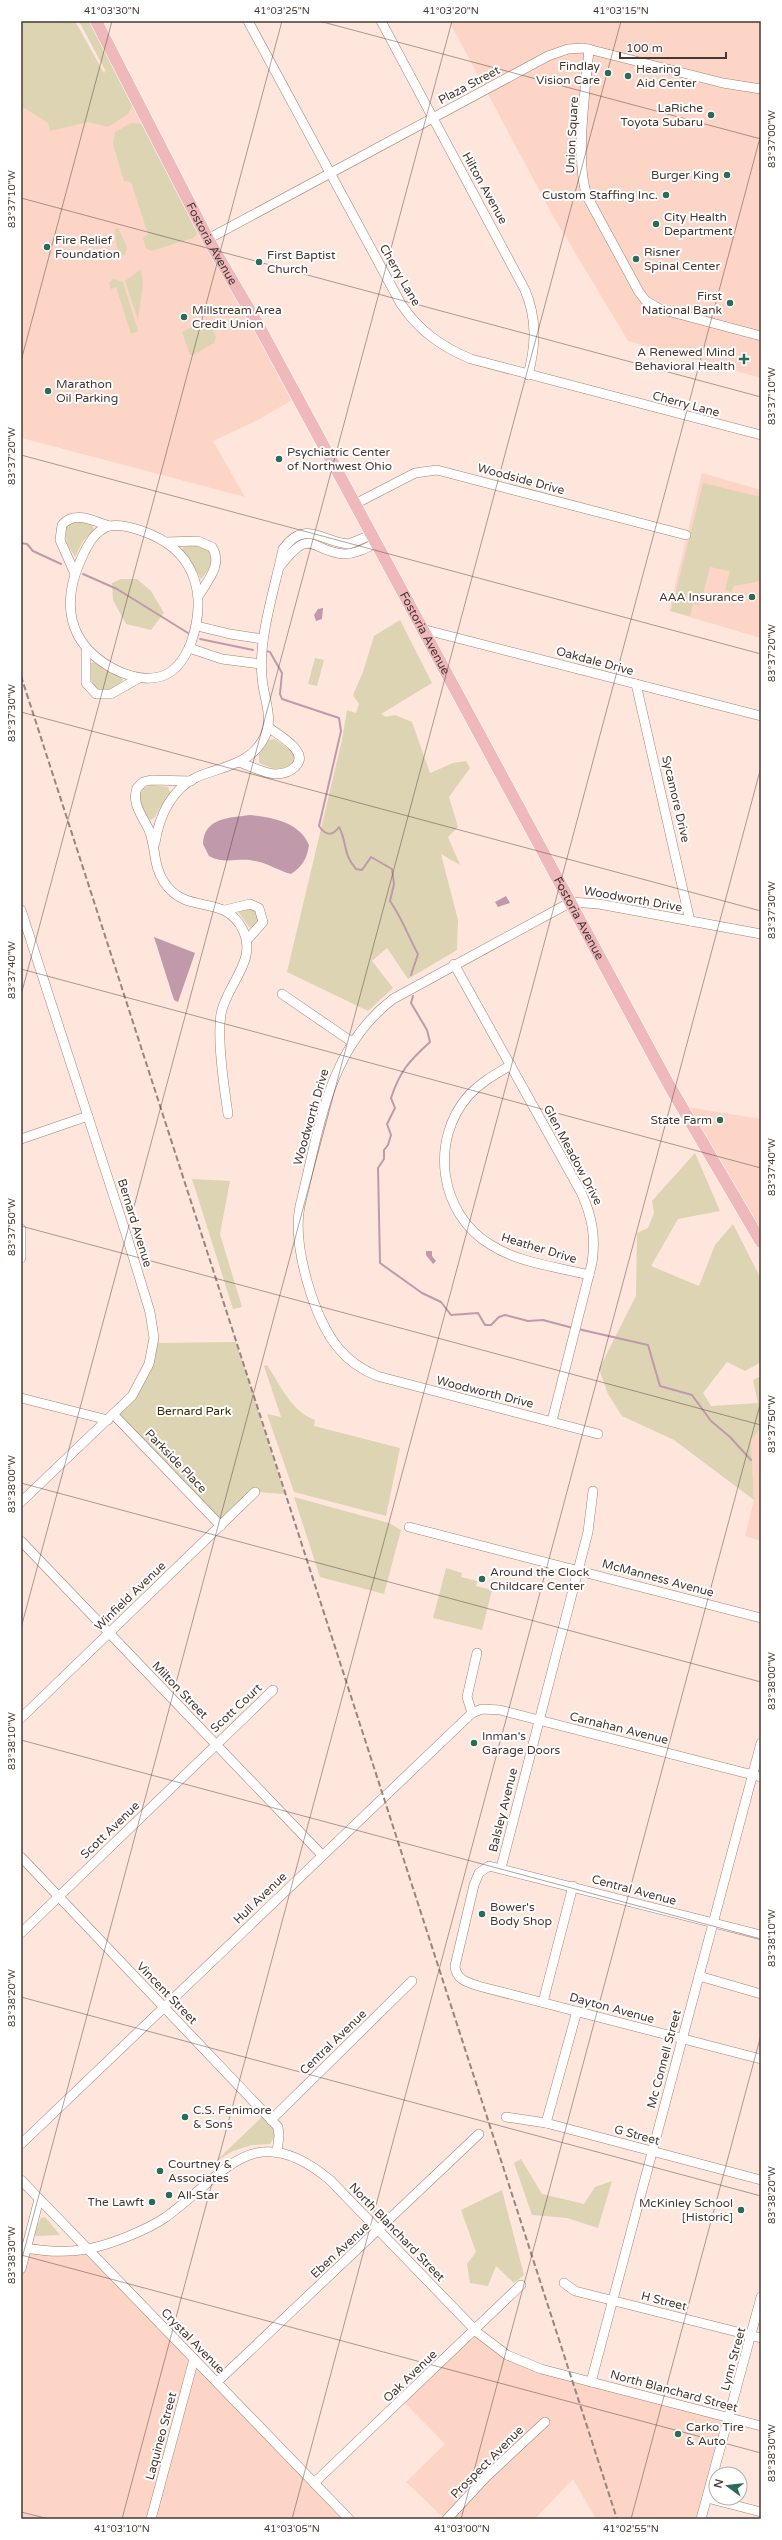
<svg xmlns="http://www.w3.org/2000/svg" width="782" height="2540" viewBox="0 0 782 2540" font-family="'Varela Round',sans-serif">
<rect width="100%" height="100%" fill="#fee6dc"/>
<!-- built -->
<g fill="#fcd5c6">
<path d="M449 21H761V378L628 341 553 216Z"/>
<path d="M21 51 102 73 116 61 297 397 258 420 213 441 245 497 22 438Z"/>
<path d="M702 473 761 490V638L669 611Z"/>
<path d="M681 1106 761 1119V1241Z"/>
<path d="M761 1427V1541L745 1536 754 1500 751 1440Z"/>
<path d="M27 2248 87 2249 348 2519H21V2268Z"/>
<path d="M475 2330 507 2355 729 2418 701 2519H596L573 2479 535 2519H445L406 2482 445 2444 402 2400Z"/>
</g>
<!-- green -->
<g fill="#ddd4b3">
<path d="M30 21H75L104 73 106 72 79 21H90L133 104 128 114 108 127 88 122 50 131 48 123 21 106V22Z"/>
<path d="M131 123 141 124 146 128 199 232 193 238 151 251 146 248 143 238 148 234 131 182 124 181 113 144 115 132Z"/>
<path d="M118 228 127 247 125 256 120 254 116 244 115 229Z"/>
<path d="M141 269 143 285 138 320 125 281Z"/>
<path d="M113 279 123 282 138 331 131 334 116 287 111 289 109 283Z"/>
<path d="M207 319 216 337 214 343 193 355H190L182 332Z"/>
<path d="M703 483 761 497V581L734 586 731 592 725 590 730 571 710 567 700 605 693 604 690 616 671 611Z"/>
<path d="M82 521 92 525 94 530 83 541 75 557 67 544 65 529 71 523Z"/>
<path d="M199 545C211 548 211 554 212 565L201 579 182 549 183 547Z"/>
<path d="M121 579H137L151 591 164 613 151 630 126 624 113 600 112 583Z"/>
<path d="M400 620 432 683 381 714 386 717 395 715 412 722 430 773 453 763 466 761 470 768 449 797 458 827 448 837 460 865 441 854 458 920 457 950 408 979 387 948 372 961 393 988 368 1011 287 972 342 740 347 710 356 713 359 704 353 695 363 672 374 636Z"/>
<path d="M315 658 324 660 317 686 308 684Z"/>
<path d="M94 662 121 677 123 680C105 701 86 689 91 663Z"/>
<path d="M275 739 294 753 295 762C284 773 272 769 259 763V754L269 740Z"/>
<path d="M151 785 168 787 170 792 154 818 150 820 142 811 139 795 144 788Z"/>
<path d="M249 907 255 909 259 920 250 928 238 912Z"/>
<path d="M695 1153 720 1211 678 1219 651 1266 699 1286 715 1245 733 1224 761 1279V1362L745 1371 727 1362 703 1393 711 1406 758 1403 753 1380 761 1376V1427L751 1440 754 1500 674 1440 622 1416 608 1394 599 1369 636 1296 637 1233 648 1228 654 1213 652 1201Z"/>
<path d="M192 1179 230 1181 220 1234 242 1307 233 1309Z"/>
<path d="M236 1342 285 1494 255 1492 221 1526 113 1414 132 1396 154 1343Z"/>
<path d="M267 1365C281 1386 291 1411 315 1420L314 1426 400 1448 386 1516 294 1492 267 1414 281 1417 264 1366Z"/>
<path d="M294 1497 389 1523 401 1530 384 1594 320 1577Z"/>
<path d="M446 1568 462 1573 461 1577 477 1581 476 1586 492 1590 482 1630 433 1618Z"/>
<path d="M262 2117 273 2129 275 2135 270 2144 252 2145 233 2151 215 2162Z"/>
<path d="M521 2159 542 2194 584 2204 595 2187 612 2181 598 2228 567 2218 532 2215 514 2163Z"/>
<path d="M502 2190 524 2275 514 2283 496 2266 488 2286 470 2283 467 2264 476 2252 461 2210Z"/>
<path d="M45 2217 60 2235 36 2236 34 2233 41 2218Z"/>
</g>
<!-- water -->
<g fill="#c099aa">
<path d="M323 608 322 619 316 621 314 615 318 609Z"/>
<path d="M250 815C271 817 300 822 309 845 307 858 303 866 291 874 279 871 268 863 255 861 239 857 224 865 209 856L203 844C204 817 230 818 250 815Z"/>
<path d="M506 896 510 903 498 907 495 902Z"/>
<path d="M154 937 195 953 178 1002 174 1000Z"/>
<path d="M426 1251H432V1256L436 1261 433 1264 426 1255Z"/>
</g>
<g fill="none" stroke-linecap="round" stroke-linejoin="round">
<!-- stream -->
<g stroke="#c099aa" stroke-width="2">
<path d="M21 543 27 544 33 551 61 564"/>
<path d="M83 574 117 589 188 633"/>
<path d="M200 639 253 650"/>
<path d="M266 651 270 652 282 673 280 694 282 699 339 718 341 731 319 826C325 835 332 837 339 827 348 844 342 853 356 869L362 870 371 857 392 869 394 884 390 901C402 918 408 936 418 954L411 975"/>
<path d="M413 996 411 1003 427 1030 430 1042C409 1061 400 1071 391 1098L395 1108 387 1124 391 1135 388 1145 384 1150V1159L378 1168 380 1263 422 1293 441 1302 451 1315 478 1313 485 1325H491L499 1317 505 1315 528 1321 543 1320 573 1328"/>
<path d="M578 1329 648 1345 660 1386 692 1395 711 1421 730 1437 751 1460"/>
</g>
<defs>
<g id="minor">
<path d="M248 21 401 304C419 331 442 347 471 359L761 435"/>
<path d="M381 21 525 290C537 319 536 345 528 375"/>
<path d="M589 49C586 87 574 165 588 198L639 292 646 301 660 309 761 336"/>
<path d="M208 239 548 56 568 49 584 48 723 83 761 89"/>
<path d="M355 504 415 473 437 470 686 535"/>
<path d="M109 526C120 524 131 527 142 531 195 549 208 593 191 643 185 658 176 673 159 677 142 681 127 676 112 668 67 643 61 602 82 557 88 544 95 531 109 526Z"/>
<path d="M166 542 198 541 212 547C223 564 208 580 199 595"/>
<path d="M281 565C312 525 311 552 344 554 356 554 366 548 376 543"/>
<path d="M75 574 60 540 62 525C74 510 94 521 109 526"/>
<path d="M197 626 230 634 263 639"/>
<path d="M422 629 761 716"/>
<path d="M189 648 222 659 261 664"/>
<path d="M86 651V683L96 694H111L139 678"/>
<path d="M636 684 690 921"/>
<path d="M239 762C250 766 263 773 275 774 282 774 290 772 295 767 311 752 278 735 268 727"/>
<path d="M191 781 151 780 143 782 137 788C131 803 143 817 149 830 156 847 153 866 164 882 187 917 224 892 243 930 258 961 226 985 221 1014 217 1040 224 1087 228 1114"/>
<path d="M155 843C159 817 171 789 197 777 223 766 251 765 265 736 274 717 263 697 262 677 258 638 275 588 283 549 305 518 323 543 349 544L371 535"/>
<path d="M21 910 127 1237 150 1312 154 1338 149 1364 132 1396 21 1502"/>
<path d="M225 910 250 904 259 908 263 922 247 940"/>
<path d="M454 964 581 1192C592 1216 596 1237 592 1263L552 1421"/>
<path d="M282 994 352 1042"/>
<path d="M511 1065C496 1074 481 1082 469 1095 429 1140 439 1214 491 1245 519 1263 558 1267 589 1275"/>
<path d="M21 1139 88 1116"/>
<path d="M21 1229V1258"/>
<path d="M21 1398 108 1420"/>
<path d="M113 1414 221 1526"/>
<path d="M598 1434 377 1376C363 1370 350 1362 340 1350 314 1321 292 1245 300 1206 319 1131 327 1049 393 999L571 902 599 904 761 934"/>
<path d="M409 1527 761 1618"/>
<path d="M21 1541 322 1855"/>
<path d="M472 1713 467 1697 477 1653"/>
<path d="M21 1718 255 1492"/>
<path d="M21 1857 278 2127 279 2135 277 2153"/>
<path d="M501 1868 588 1532 593 1491"/>
<path d="M21 1933 273 1690"/>
<path d="M761 1935 489 1866 479 1873 474 1885 455 1966C456 1981 470 1983 482 1987L761 2059"/>
<path d="M699 1976 761 1994"/>
<path d="M543 2002 573 1886"/>
<path d="M506 2117 546 2123 761 2180"/>
<path d="M271 2120 412 1981"/>
<path d="M546 2123 577 2011"/>
<path d="M21 2144 472 1713 482 1709 500 1710 761 1777"/>
<path d="M21 2180 349 2519"/>
<path d="M21 2247C41 2251 67 2253 87 2249 110 2245 147 2230 166 2217 225 2174 254 2116 330 2180L478 2333 507 2355 541 2369 761 2426"/>
<path d="M21 2269 39 2199"/>
<path d="M564 2283 575 2291 761 2338"/>
<path d="M217 2382 479 2134"/>
<path d="M591 2382 761 1743"/>
<path d="M314 2483 521 2285"/>
<path d="M707 2498 761 2512"/>
<path d="M151 2519 194 2359"/>
<path d="M447 2519 487 2476 545 2422"/>
<path d="M701 2519 761 2297"/>
</g>
<g id="major">
<path id="s1" d="M96 21 208 239 261 330 669 1085 761 1242"/>
</g>
</defs>
<!-- minor casing -->
<use href="#minor" stroke="#a48072" stroke-width="10"/>
<!-- major casing -->
<use href="#major" stroke="#fff" stroke-width="13"/>
<!-- minor -->
<use href="#minor" stroke="#fff" stroke-width="9"/>
<!-- major -->
<use href="#major" stroke="#efb9bc" stroke-width="12"/>
<!-- rail -->
<path stroke="#98857d" stroke-width="2" stroke-dasharray="6 3" stroke-linecap="butt" d="M21 676 617 2519"/>
</g>
<!-- ticks -->
<path fill="none" stroke="#483832" stroke-width="1" stroke-opacity="0.45" d="M319 21 761 139M21 198 761 397M21 361 112 21M21 455 761 654M21 712 761 911M21 969 761 1168M21 995 282 21M21 1226 761 1425M21 1483 761 1682M21 1628 452 21M21 1740 761 1939M21 1997 761 2196M21 2255 761 2453M21 2262 621 21M21 2512 49 2519M122 2519 761 134M292 2519 761 767M461 2519 761 1401M631 2519 761 2035"/>
<!-- markers -->
<g fill="#2a6c5b" stroke="#fff" stroke-width="1.5">
<circle cx="608" cy="73" r="4"/>
<circle cx="628" cy="76" r="4"/>
<circle cx="711" cy="115" r="4"/>
<circle cx="727" cy="175" r="4"/>
<circle cx="666" cy="195" r="4"/>
<circle cx="656" cy="224" r="4"/>
<circle cx="47" cy="247" r="4"/>
<circle cx="636" cy="259" r="4"/>
<circle cx="259" cy="262" r="4"/>
<circle cx="730" cy="303" r="4"/>
<circle cx="184" cy="317" r="4"/>
<path d="M742 353h4v4h4v4h-4v4h-4v-4h-4v-4h4z"/>
<circle cx="48" cy="391" r="4"/>
<circle cx="279" cy="459" r="4"/>
<circle cx="752" cy="597" r="4"/>
<circle cx="720" cy="1120" r="4"/>
<circle cx="482" cy="1579" r="4"/>
<circle cx="474" cy="1743" r="4"/>
<circle cx="482" cy="1914" r="4"/>
<circle cx="185" cy="2117" r="4"/>
<circle cx="160" cy="2171" r="4"/>
<circle cx="169" cy="2195" r="4"/>
<circle cx="152" cy="2202" r="4"/>
<circle cx="741" cy="2210" r="4"/>
<circle cx="678" cy="2434" r="4"/>
</g>
<g text-anchor="middle" stroke-width="4" stroke-linejoin="round" paint-order="stroke">
<!-- poi labels -->
<g font-size="12" fill="#483832" stroke="#fff" text-anchor="start">
<text x="600" y="70" text-anchor="end">Findlay<tspan x="600" dy="14">Vision Care</tspan></text>
<text x="636" y="73">Hearing<tspan x="636" dy="14">Aid Center</tspan></text>
<text x="703" y="112" text-anchor="end">LaRiche<tspan x="703" dy="14">Toyota Subaru</tspan></text>
<text x="719" y="179" text-anchor="end">Burger King</text>
<text x="658" y="199" text-anchor="end">Custom Staffing Inc.</text>
<text x="664" y="221">City Health<tspan x="664" dy="14">Department</tspan></text>
<text x="55" y="244">Fire Relief<tspan x="55" dy="14">Foundation</tspan></text>
<text x="644" y="256">Risner<tspan x="644" dy="14">Spinal Center</tspan></text>
<text x="267" y="259">First Baptist<tspan x="267" dy="14">Church</tspan></text>
<text x="722" y="300" text-anchor="end">First<tspan x="722" dy="14">National Bank</tspan></text>
<text x="192" y="314">Millstream Area<tspan x="192" dy="14">Credit Union</tspan></text>
<text x="735" y="356" text-anchor="end">A Renewed Mind<tspan x="735" dy="14">Behavioral Health</tspan></text>
<text x="56" y="388">Marathon<tspan x="56" dy="14">Oil Parking</tspan></text>
<text x="287" y="456">Psychiatric Center<tspan x="287" dy="14">of Northwest Ohio</tspan></text>
<text x="744" y="601" text-anchor="end">AAA Insurance</text>
<text x="712" y="1124" text-anchor="end">State Farm</text>
<text x="490" y="1576">Around the Clock<tspan x="490" dy="14">Childcare Center</tspan></text>
<text x="482" y="1740">Inman's<tspan x="482" dy="14">Garage Doors</tspan></text>
<text x="490" y="1911">Bower's<tspan x="490" dy="14">Body Shop</tspan></text>
<text x="193" y="2114">C.S. Fenimore<tspan x="193" dy="14">&amp; Sons</tspan></text>
<text x="168" y="2168">Courtney &amp;<tspan x="168" dy="14">Associates</tspan></text>
<text x="177" y="2199">All-Star</text>
<text x="144" y="2206" text-anchor="end">The Lawft</text>
<text x="733" y="2207" text-anchor="end">McKinley School<tspan x="733" dy="14">[Historic]</tspan></text>
<text x="686" y="2431">Carko Tire<tspan x="686" dy="14">&amp; Auto</tspan></text>
</g>
<!-- street labels -->
<g font-size="12" fill="#483832" stroke="#fff">
<text transform="translate(469 85) rotate(-28)" y="4">Plaza Street</text>
<text transform="translate(572 135) rotate(-87)" y="4">Union Square</text>
<text transform="translate(485 188) rotate(61)" y="4">Hilton Avenue</text>
<text dy="4" stroke="none"><textPath href="#s1" startOffset="251">Fostoria Avenue</textPath></text>
<text transform="translate(400 275) rotate(60)" y="4">Cherry Lane</text>
<text transform="translate(686 404) rotate(15)" y="4">Cherry Lane</text>
<text transform="translate(521 479) rotate(15)" y="4">Woodside Drive</text>
<text dy="4" stroke="none"><textPath href="#s1" startOffset="695">Fostoria Avenue</textPath></text>
<text transform="translate(595 661) rotate(15)" y="4">Oakdale Drive</text>
<text transform="translate(676 799) rotate(77)" y="4">Sycamore Drive</text>
<text transform="translate(633 899) rotate(10)" y="4">Woodworth Drive</text>
<text dy="4" stroke="none"><textPath href="#s1" startOffset="1019">Fostoria Avenue</textPath></text>
<text transform="translate(311 1117) rotate(-74)" y="4">Woodworth Drive</text>
<text transform="translate(573 1155) rotate(62)" y="4">Glen Meadow Drive</text>
<text transform="translate(135 1223) rotate(73)" y="4">Bernard Avenue</text>
<text transform="translate(539 1248) rotate(17)" y="4">Heather Drive</text>
<text transform="translate(485 1392) rotate(14)" y="4">Woodworth Drive</text>
<text transform="translate(176 1461) rotate(46)" y="4">Parkside Place</text>
<text transform="translate(658 1578) rotate(15)" y="4">McManness Avenue</text>
<text transform="translate(130 1596) rotate(-44)" y="4">Winfield Avenue</text>
<text transform="translate(180 1690) rotate(46)" y="4">Milton Street</text>
<text transform="translate(236 1708) rotate(-43)" y="4">Scott Court</text>
<text transform="translate(619 1728) rotate(14)" y="4">Carnahan Avenue</text>
<text transform="translate(503 1810) rotate(-76)" y="4">Balsley Avenue</text>
<text transform="translate(110 1830) rotate(-44)" y="4">Scott Avenue</text>
<text transform="translate(634 1890) rotate(15)" y="4">Central Avenue</text>
<text transform="translate(260 1898) rotate(-44)" y="4">Hull Avenue</text>
<text transform="translate(167 1993) rotate(46)" y="4">Vincent Street</text>
<text transform="translate(612 2008) rotate(15)" y="4">Dayton Avenue</text>
<text transform="translate(333 2042) rotate(-44)" y="4">Central Avenue</text>
<text transform="translate(664 2059) rotate(-75)" y="4">Mc Connell Street</text>
<text transform="translate(637 2135) rotate(15)" y="4">G Street</text>
<text transform="translate(397 2232) rotate(46)" y="4">North Blanchard Street</text>
<text transform="translate(340 2250) rotate(-43)" y="4">Eben Avenue</text>
<text transform="translate(664 2301) rotate(14)" y="4">H Street</text>
<text transform="translate(193 2341) rotate(46)" y="4">Crystal Avenue</text>
<text transform="translate(733 2359) rotate(-75)" y="4">Lynn Street</text>
<text transform="translate(410 2376) rotate(-44)" y="4">Oak Avenue</text>
<text transform="translate(674 2391) rotate(15)" y="4">North Blanchard Street</text>
<text transform="translate(161 2436) rotate(-75)" y="4">Laquineo Street</text>
<text transform="translate(487 2462) rotate(-45)" y="4">Prospect Avenue</text>
</g>
<!-- park labels -->
<g font-size="12" fill="#3b2f00" stroke="#fff">
<text x="194" y="1415">Bernard Park</text>
</g>
</g>
<!-- border -->
<rect width="782" height="2540" fill="none" stroke="#ffffff" stroke-width="44"/>
<!-- north arrow -->
<g transform="translate(728 2486) rotate(285)"><circle r="19" fill="#ffffff" stroke="#b6afad"/>
<path d="M0-3L7 15L0 10L-7 15Z" fill="#2a6c5b"/>
<text y="-6" font-size="11" font-weight="bold" text-anchor="middle" fill="#483832">N</text>
</g>
<!-- scale -->
<path d="M620 52v6h106v-6" fill="none" stroke="#483832" stroke-width="2"/>
<text x="626" y="52" font-size="12" fill="#483832" stroke="#ffffff" stroke-width="3" paint-order="stroke">100 m</text>
<rect x="22" y="22" width="738" height="2496" fill="none" stroke="#483832" stroke-width="1.5"/>
<g font-size="10" text-anchor="middle" fill="#483832">
<text x="112" y="14">41°03'30"N</text>
<text x="282" y="14">41°03'25"N</text>
<text x="451" y="14">41°03'20"N</text>
<text x="621" y="14">41°03'15"N</text>
<text transform="translate(771 139) rotate(-90)" y="4">83°37'00"W</text>
<text transform="translate(11 199) rotate(-90)" y="4">83°37'10"W</text>
<text transform="translate(771 396) rotate(-90)" y="4">83°37'10"W</text>
<text transform="translate(11 456) rotate(-90)" y="4">83°37'20"W</text>
<text transform="translate(771 653) rotate(-90)" y="4">83°37'20"W</text>
<text transform="translate(11 713) rotate(-90)" y="4">83°37'30"W</text>
<text transform="translate(771 910) rotate(-90)" y="4">83°37'30"W</text>
<text transform="translate(11 970) rotate(-90)" y="4">83°37'40"W</text>
<text transform="translate(771 1167) rotate(-90)" y="4">83°37'40"W</text>
<text transform="translate(11 1227) rotate(-90)" y="4">83°37'50"W</text>
<text transform="translate(771 1424) rotate(-90)" y="4">83°37'50"W</text>
<text transform="translate(11 1484) rotate(-90)" y="4">83°38'00"W</text>
<text transform="translate(771 1681) rotate(-90)" y="4">83°38'00"W</text>
<text transform="translate(11 1741) rotate(-90)" y="4">83°38'10"W</text>
<text transform="translate(771 1938) rotate(-90)" y="4">83°38'10"W</text>
<text transform="translate(11 1998) rotate(-90)" y="4">83°38'20"W</text>
<text transform="translate(771 2195) rotate(-90)" y="4">83°38'20"W</text>
<text transform="translate(11 2255) rotate(-90)" y="4">83°38'30"W</text>
<text transform="translate(771 2453) rotate(-90)" y="4">83°38'30"W</text>
<text x="122" y="2532">41°03'10"N</text>
<text x="292" y="2532">41°03'05"N</text>
<text x="462" y="2532">41°03'00"N</text>
<text x="631" y="2532">41°02'55"N</text>
</g>
</svg>
